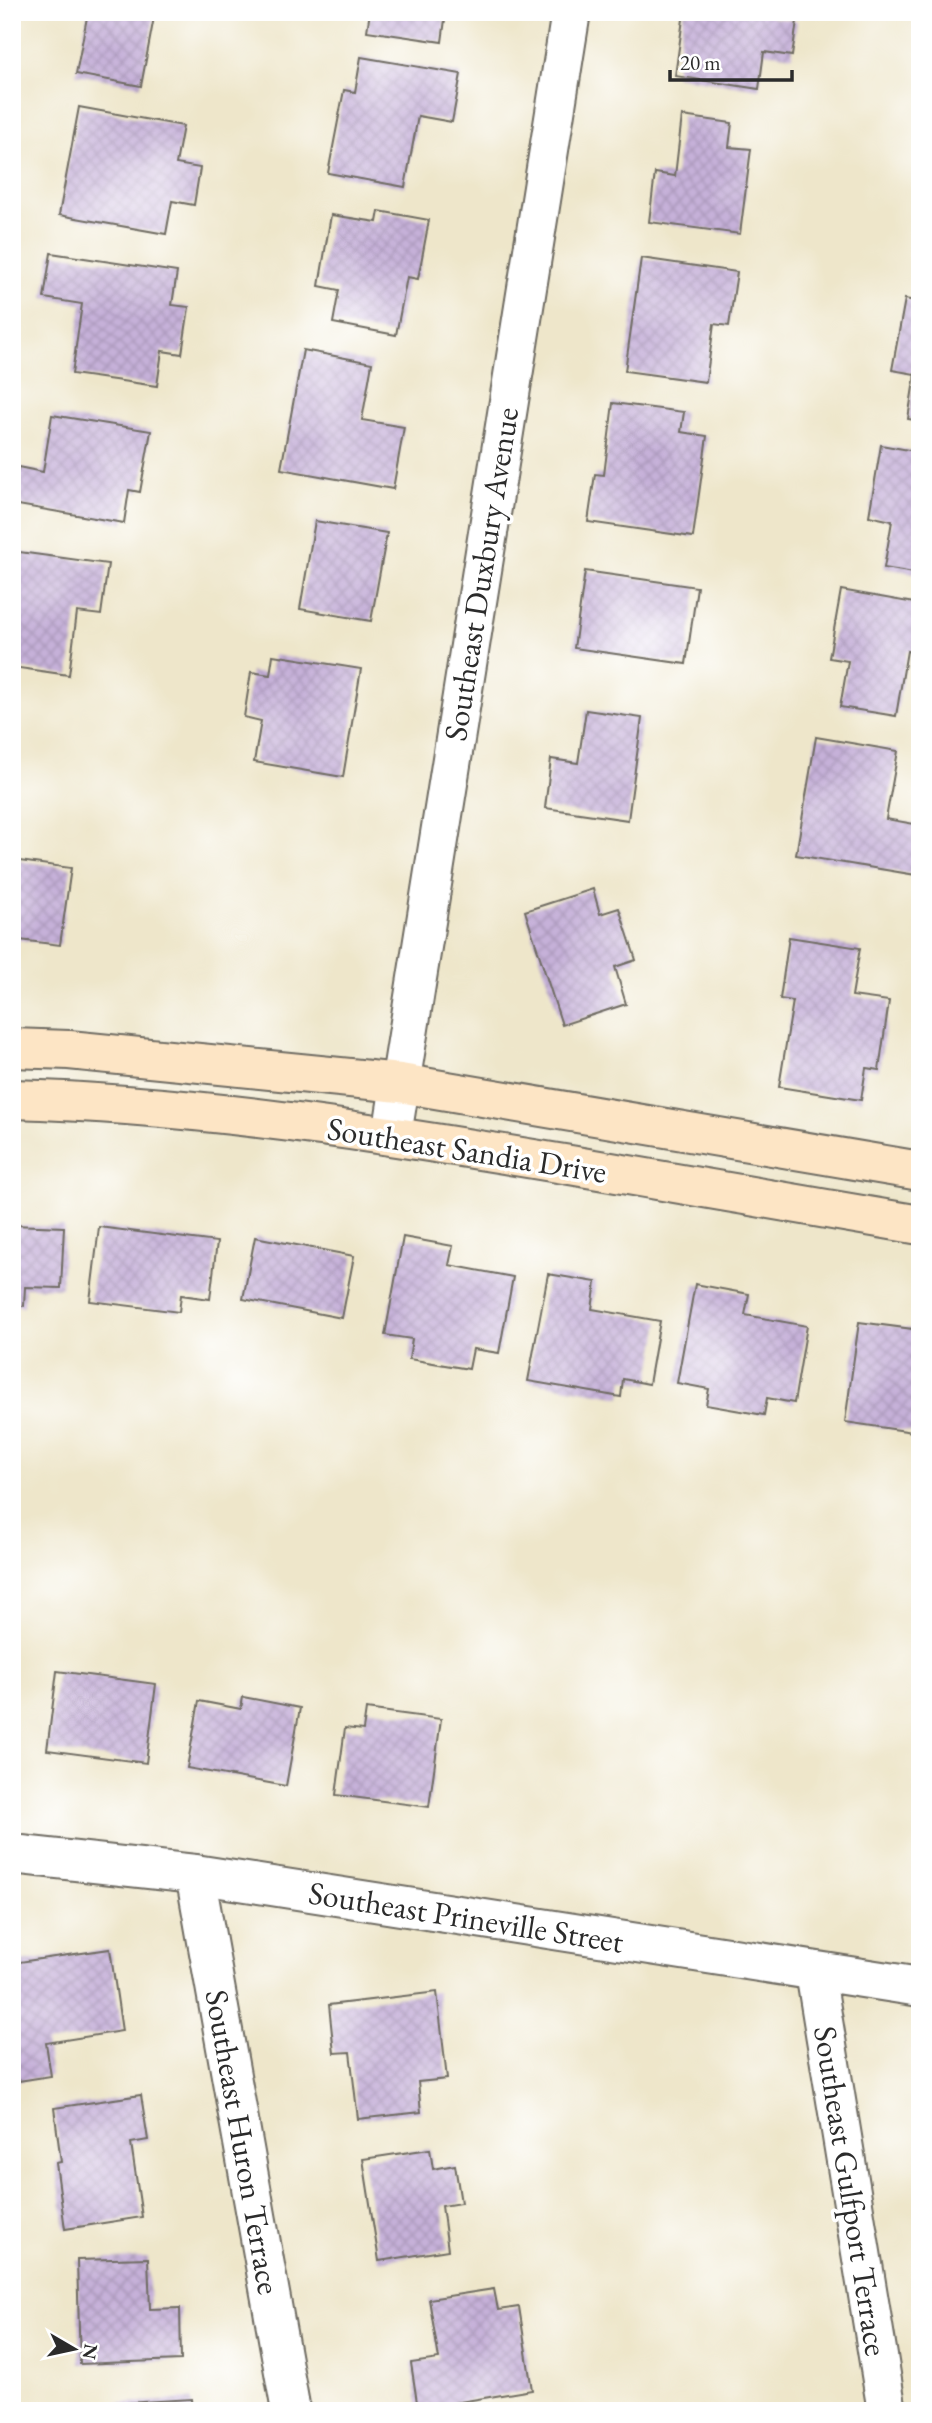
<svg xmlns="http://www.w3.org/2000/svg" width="932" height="2423" viewBox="0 0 932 2423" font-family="'EB Garamond',serif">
<defs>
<pattern id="building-cross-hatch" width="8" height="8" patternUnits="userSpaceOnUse" patternTransform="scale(1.75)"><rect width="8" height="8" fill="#c6b1d9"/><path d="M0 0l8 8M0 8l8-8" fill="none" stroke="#aa98ba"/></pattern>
</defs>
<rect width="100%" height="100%" fill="#fff"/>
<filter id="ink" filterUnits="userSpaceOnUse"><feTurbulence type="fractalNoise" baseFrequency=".0143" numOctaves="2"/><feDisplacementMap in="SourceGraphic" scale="14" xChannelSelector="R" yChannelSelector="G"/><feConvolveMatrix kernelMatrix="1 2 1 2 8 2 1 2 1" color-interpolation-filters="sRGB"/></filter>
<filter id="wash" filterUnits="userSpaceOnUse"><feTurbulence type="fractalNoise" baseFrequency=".00686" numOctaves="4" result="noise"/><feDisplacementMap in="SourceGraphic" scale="28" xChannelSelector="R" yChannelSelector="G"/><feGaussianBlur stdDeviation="1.57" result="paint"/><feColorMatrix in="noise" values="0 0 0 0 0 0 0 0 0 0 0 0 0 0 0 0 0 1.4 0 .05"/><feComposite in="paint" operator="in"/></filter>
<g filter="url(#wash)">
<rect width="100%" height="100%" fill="#eee6ca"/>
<g id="blocks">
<!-- building -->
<g fill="url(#building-cross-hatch)">
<path d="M88 12H155L141 86 76 74Z"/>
<path d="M370 12H446L442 42 367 31Z"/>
<path d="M684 12H772L771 17 797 21 792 56 764 52 759 89 675 76Z"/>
<path d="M361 57 461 74 452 122 418 116 405 187 328 173 344 90 355 92Z"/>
<path d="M79 107 183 126 176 164 200 168 194 205 172 201 166 234 59 215Z"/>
<path d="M682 116 732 123 729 147 751 149 740 234 649 222 655 173 675 176Z"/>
<path d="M379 211 429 220 418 279 407 277 396 335 333 323 339 290 319 286 331 215 377 222Z"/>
<path d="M51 253 177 272 172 305 189 307 182 354 162 351 157 386 72 374 82 304 44 298Z"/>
<path d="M641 258 737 272 729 326 714 324 706 382 625 371Z"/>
<path d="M905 299 920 302V421L908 419 915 374 892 370Z"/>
<path d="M303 350 372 363 362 420 404 427 393 489 281 469Z"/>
<path d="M613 403 684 412 681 432 707 436 693 537 588 522 595 474 604 475Z"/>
<path d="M52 415 151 431 140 492 129 490 124 523 12 504 18 467 43 472Z"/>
<path d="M881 445 920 452V574L884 568 892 521 869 516Z"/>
<path d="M315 521 387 533 371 621 300 609Z"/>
<path d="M12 551 108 564 101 615 77 612 69 675 12 667Z"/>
<path d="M585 571 697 587 686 664 574 648Z"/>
<path d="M841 590 920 604V653L907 651 896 716 840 707 848 661 829 658Z"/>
<path d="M273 655 361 669 343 777 254 762 261 721 244 717 251 672 270 675Z"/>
<path d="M586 710 642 718 628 820 545 808 551 759 578 763Z"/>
<path d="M816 737 898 751 886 819 920 825V851L916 875 796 855Z"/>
<path d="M12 860 71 868 60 945 12 939Z"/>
<path d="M593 889 600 914 619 908 636 960 615 967 626 1004 562 1025 525 911Z"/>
<path d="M789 937 860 948 852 996 889 1001 879 1070 866 1068 861 1100 779 1087 793 1001 780 999Z"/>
<path d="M12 1225 64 1227 61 1288 25 1287 24 1306 12 1305Z"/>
<path d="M99 1227 217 1242 210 1299 181 1295 179 1312 90 1301Z"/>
<path d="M255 1237 354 1256 342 1318 243 1299Z"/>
<path d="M403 1237 453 1246 449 1265 513 1277 499 1353 473 1349 469 1369 409 1359 412 1339 385 1335Z"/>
<path d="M548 1274 596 1282 592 1309 660 1321 649 1384 623 1379 621 1397 528 1381Z"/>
<path d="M695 1284 749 1294 745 1315 807 1326 794 1403 767 1398 764 1415 706 1405 709 1389 677 1383Z"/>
<path d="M859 1322 920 1330V1433L845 1422Z"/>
<path d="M57 1671 156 1684 146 1763 47 1750Z"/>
<path d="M243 1697 300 1708 286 1786 187 1768 199 1701 241 1709Z"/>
<path d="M366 1709 441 1719 429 1807 336 1795 345 1728 363 1730Z"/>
<path d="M110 1949 122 2031 46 2043 51 2076 12 2082V1963Z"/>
<path d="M437 1992 447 2079 418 2082 421 2112 358 2119 350 2052 334 2053 329 2005Z"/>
<path d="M141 2095 148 2140 131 2143 142 2217 65 2229 56 2163 61 2162 54 2108Z"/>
<path d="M430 2149 433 2169 455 2165 461 2203 442 2206 448 2250 379 2261 363 2159Z"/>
<path d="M148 2258 150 2309 180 2308 181 2360 80 2364 77 2260Z"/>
<path d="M494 2289 498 2310 519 2307 532 2390 418 2409 411 2363 439 2359 429 2299Z"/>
<path d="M192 2399 193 2411H92V2405Z"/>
</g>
</g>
</g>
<g filter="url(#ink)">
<use href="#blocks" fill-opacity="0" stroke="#6f6c63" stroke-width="2"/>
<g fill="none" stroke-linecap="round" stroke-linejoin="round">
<defs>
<g id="street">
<path d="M392 1135 571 12"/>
<path d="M12 1854 195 1874 920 1987"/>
<path d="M195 1874 291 2411"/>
<path d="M815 1972 887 2411"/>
</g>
<g id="secondary">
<path d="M12 1048 69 1050 400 1083 920 1171"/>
<path d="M12 1099C200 1104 385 1134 570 1165 686 1185 803 1205 920 1225"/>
</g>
</defs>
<!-- street casing -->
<use href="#street" stroke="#6f6c63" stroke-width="42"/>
<!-- secondary casing -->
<use href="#secondary" stroke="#6f6c63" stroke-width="42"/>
<!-- street -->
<use href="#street" stroke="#fff" stroke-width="38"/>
<!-- secondary -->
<use href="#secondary" stroke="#fde5c5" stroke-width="38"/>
</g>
</g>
<g text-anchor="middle" stroke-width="7" stroke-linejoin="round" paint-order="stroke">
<!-- street labels -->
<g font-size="32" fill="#2b2b2b" stroke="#fff">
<text transform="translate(481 574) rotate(-81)" y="11">Southeast Duxbury Avenue</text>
<text transform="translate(467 1150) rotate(9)" y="11">Southeast Sandia Drive</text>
<text transform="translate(466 1917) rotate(9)" y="11">Southeast Prineville Street</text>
<text transform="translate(243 2142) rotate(80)" y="11">Southeast Huron Terrace</text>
<text transform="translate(851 2191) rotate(81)" y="11">Southeast Gulfport Terrace</text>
</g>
</g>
<!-- margin -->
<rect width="932" height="2423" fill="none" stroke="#fff" stroke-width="42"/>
<!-- north arrow -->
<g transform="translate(74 2349) rotate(99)" stroke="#ffffff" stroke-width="5" paint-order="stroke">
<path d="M0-5L12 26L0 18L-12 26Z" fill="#2b2b2b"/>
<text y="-10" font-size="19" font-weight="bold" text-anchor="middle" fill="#2b2b2b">N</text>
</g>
<!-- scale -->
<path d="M670 70v10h122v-10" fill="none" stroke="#2b2b2b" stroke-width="3.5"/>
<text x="680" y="70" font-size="21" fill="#2b2b2b" stroke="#ffffff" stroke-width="5" paint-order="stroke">20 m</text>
</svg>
